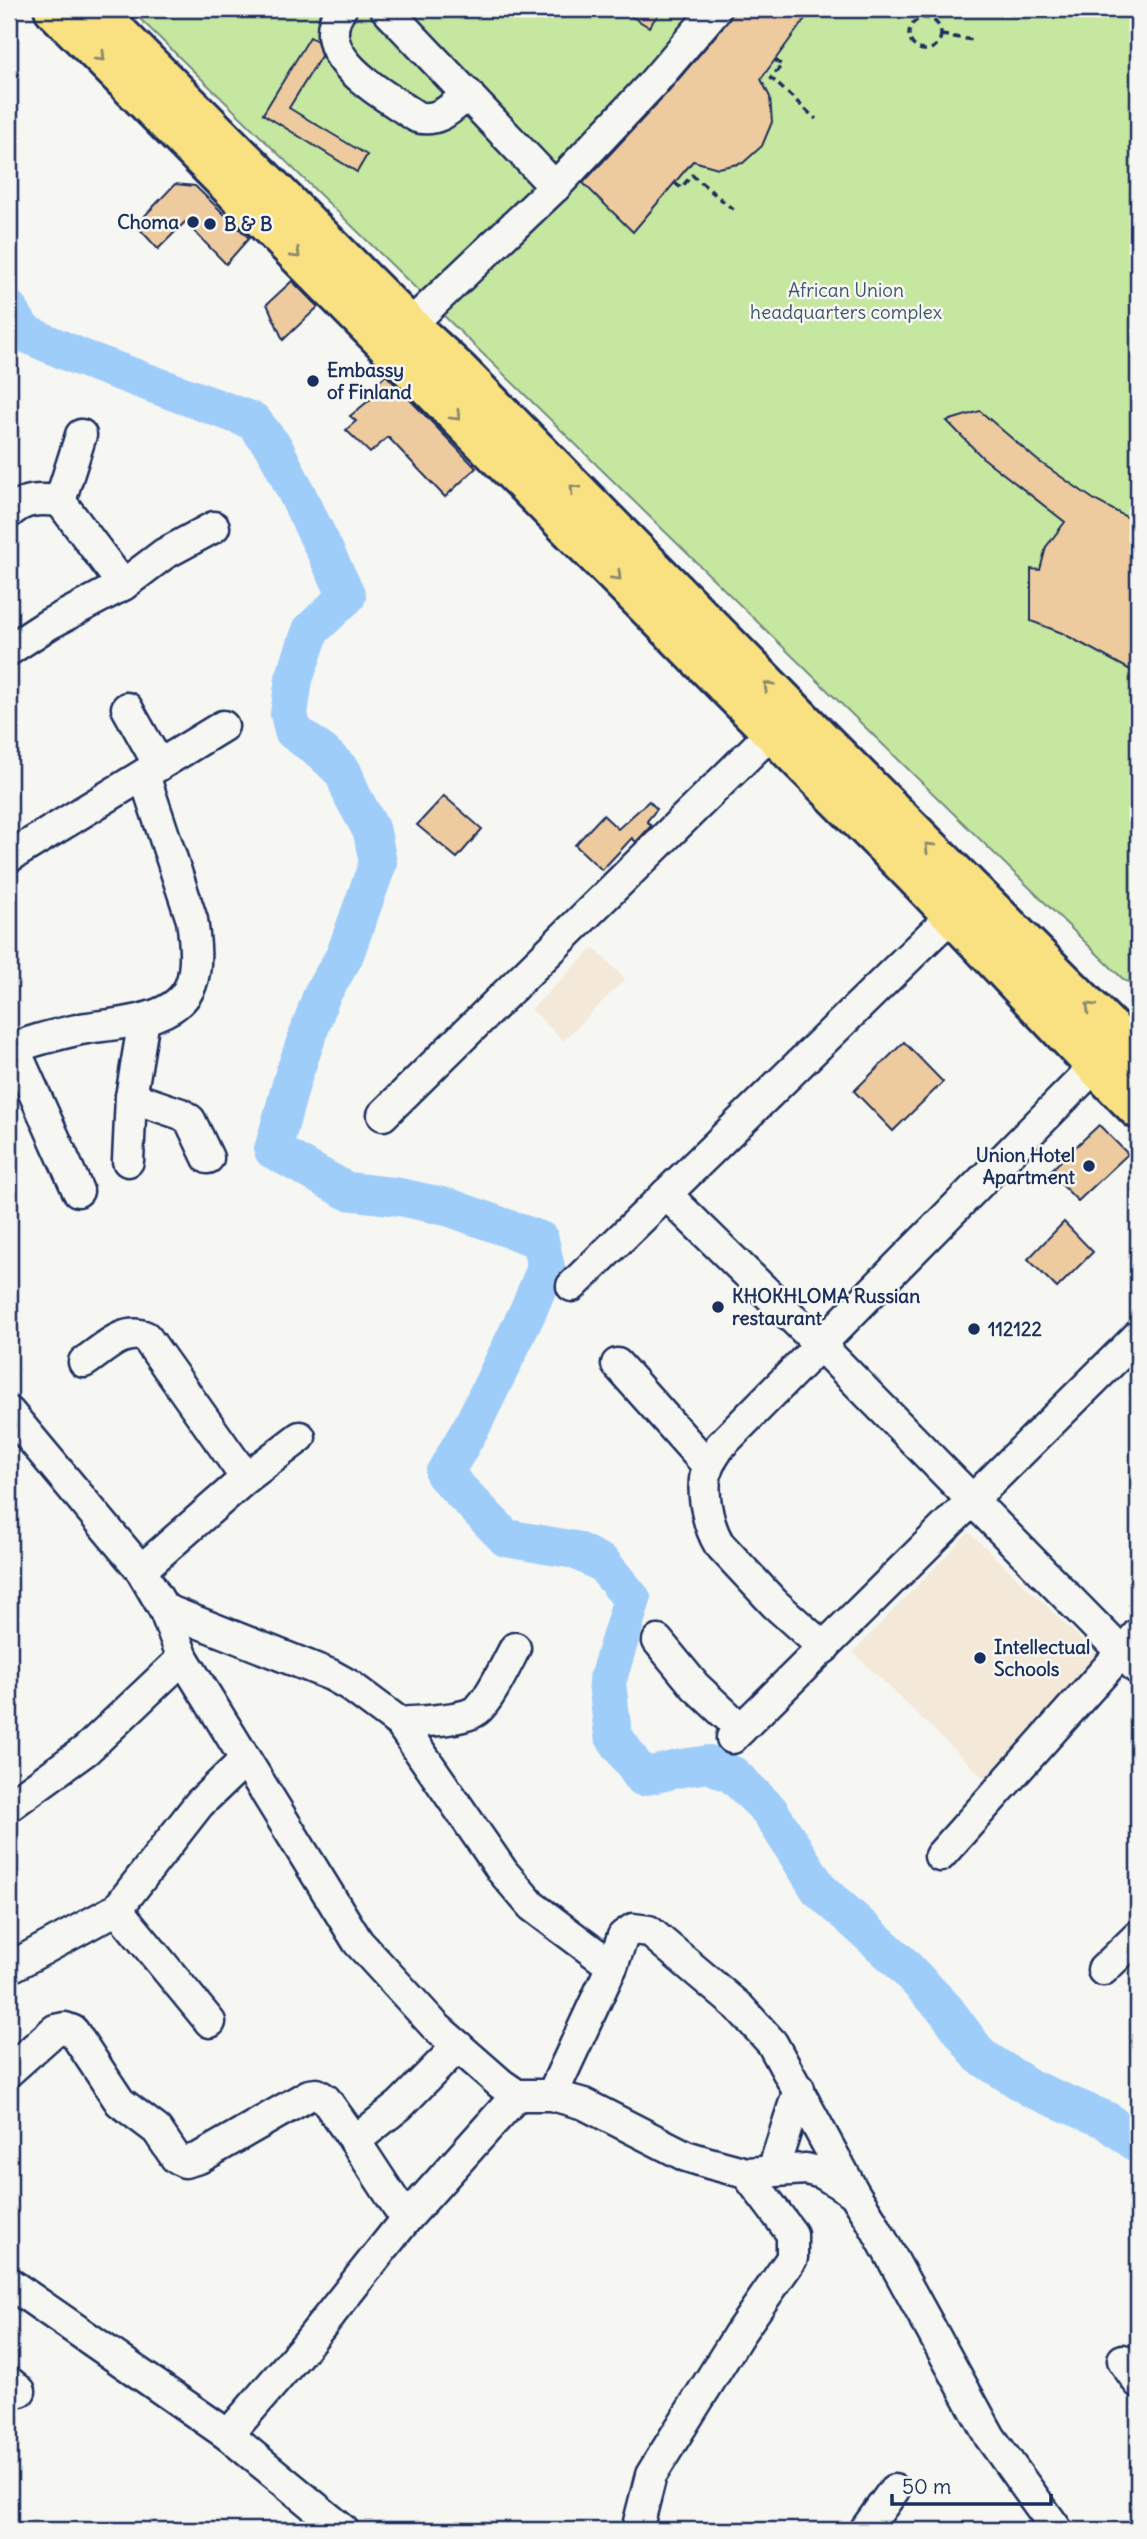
<svg xmlns="http://www.w3.org/2000/svg" width="1147" height="2539" viewBox="0 0 1147 2539" font-family="Delius,sans-serif">
<rect width="100%" height="100%" fill="#f6f6f2"/>
<filter id="ink" filterUnits="userSpaceOnUse"><feTurbulence type="fractalNoise" baseFrequency=".0143" numOctaves="2"/><feDisplacementMap in="SourceGraphic" scale="14" xChannelSelector="R" yChannelSelector="G"/><feConvolveMatrix kernelMatrix="1 2 1 2 8 2 1 2 1" color-interpolation-filters="sRGB"/></filter>
<g filter="url(#ink)">
<!-- built -->
<g fill="#f4e9d9">
<path d="M594 948 625 979 563 1041 531 1009Z"/>
<path d="M969 1532 1108 1665 991 1785 853 1652Z"/>
</g>
<!-- green -->
<path fill="#c6e7a0" stroke="#708b7f" stroke-width="2" d="M130 9H1138V984L1125 981Z"/>
<g fill="none" stroke-linecap="round" stroke-linejoin="round">
<!-- river -->
<path stroke="#9fcdfa" stroke-width="38" d="M9 309 24 333 79 357 253 421 275 449 347 596 311 630 294 679 289 714 293 731 323 753 343 772 352 795 372 832 378 863 344 957 322 994 293 1077 273 1150 347 1191 400 1197 451 1208 540 1240 546 1268 528 1311 473 1424 444 1474 506 1538 575 1550 603 1564 632 1599 607 1682 613 1735 642 1777 682 1768 709 1764 733 1775 769 1810 819 1889 899 1961 946 2010 980 2056 1032 2089 1106 2120 1138 2144"/>
</g>
<!-- building -->
<g fill="#eecb9f" stroke="#1b2f5e" stroke-width="2">
<path d="M619 9H662L649 27Z"/>
<path d="M733 9H812L761 79 770 97 772 122 762 146 743 163 718 168 693 161 633 232 583 183 665 95 729 20Z"/>
<path d="M310 37 317 41 321 56 289 108 367 155 357 172 263 114Z"/>
<path d="M175 184 195 186 249 238 226 264 185 222 158 249 136 225Z"/>
<path d="M292 281 318 307 283 340 267 304Z"/>
<path d="M386 375 476 468 445 497 388 437 370 453 346 430 356 421 350 416 372 398 368 392Z"/>
<path d="M980 411 1037 460 1096 501 1138 523V674L1062 633 1031 621V569L1040 570 1046 547 1065 522 982 457 947 421Z"/>
<path d="M444 796 482 829 457 858 417 825Z"/>
<path d="M649 801 657 809 647 821 651 826 636 842 632 838 602 870 575 845 603 815 618 829Z"/>
<path d="M904 1042 943 1082 893 1131 854 1091Z"/>
<path d="M1099 1125 1128 1154 1078 1201 1049 1172Z"/>
<path d="M1064 1222 1093 1252 1057 1288 1028 1259Z"/>
</g>
<g fill="none" stroke-linecap="round" stroke-linejoin="round">
<defs>
<g id="minor">
<path d="M341 9C308 56 385 95 417 117 439 123 452 107 468 94"/>
<path d="M386 9 555 187"/>
<path d="M395 339 555 187 652 84 716 9"/>
<path d="M60 501 123 585"/>
<path d="M9 513C24 498 40 499 60 501L81 435"/>
<path d="M9 650 49 624 123 585 164 554 214 527"/>
<path d="M127 708 159 765"/>
<path d="M9 857 223 726"/>
<path d="M144 1019 131 1097 181 1114 190 1120 208 1158"/>
<path d="M14 1048 78 1191"/>
<path d="M9 1051C27 1041 60 1034 81 1029 115 1023 177 1023 191 984 198 965 195 940 192 920L144 775"/>
<path d="M383 1115 772 732"/>
<path d="M128 1161 131 1097"/>
<path d="M666 1194 820 1345 1138 1669"/>
<path d="M572 1286 953 914"/>
<path d="M84 1362C103 1350 123 1327 146 1337L246 1478 141 1570"/>
<path d="M617 1364 708 1466"/>
<path d="M9 1412 141 1570 164 1609 183 1658 358 1942 436 2027 501 2084 517 2095H552L584 2104 686 2156 709 2163 746 2173 806 2169 822 2173 854 2193 870 2218 990 2437 1057 2530"/>
<path d="M246 1478 300 1437"/>
<path d="M164 1609 331 1675 349 1685 400 1723 503 1872 532 1906 612 1966 552 2095"/>
<path d="M658 1641 695 1686 741 1729"/>
<path d="M824 1648 775 1604 719 1544C707 1524 700 1488 708 1466 711 1459 716 1453 720 1446L1110 1051"/>
<path d="M400 1723C419 1721 463 1721 477 1710 489 1701 507 1663 515 1648"/>
<path d="M732 1738 1138 1336"/>
<path d="M9 1806 86 1750 183 1658"/>
<path d="M940 1856 1138 1634"/>
<path d="M117 1909 210 2022"/>
<path d="M612 1966 623 1936 633 1929 649 1931 739 2007 772 2043 854 2193"/>
<path d="M9 1968 117 1909 199 1804 245 1760"/>
<path d="M1103 1970 1138 1936"/>
<path d="M9 2071 55 2030 65 2028 73 2031 120 2102 157 2130 176 2158 185 2162 199 2158 309 2095 317 2094 325 2099 355 2141 406 2219"/>
<path d="M355 2141 400 2105 458 2046"/>
<path d="M773 2170 799 2089"/>
<path d="M9 2283 228 2435 343 2530"/>
<path d="M1123 2360 1138 2382"/>
<path d="M9 2382 20 2391"/>
<path d="M228 2435 306 2345 406 2219 517 2095"/>
<path d="M637 2530 651 2475 739 2334 792 2258V2234L746 2173"/>
<path d="M865 2530 894 2490"/>
</g>
<g id="major">
<path d="M54 9C334 292 615 575 896 857 978 940 1055 1027 1138 1109"/>
<path d="M94 9 410 326 459 371 813 731 1138 1056"/>
</g>
</defs>
<!-- minor casing -->
<use href="#minor" stroke="#1b2f5e" stroke-width="35"/>
<!-- major casing -->
<use href="#major" stroke="#1b2f5e" stroke-width="44"/>
<!-- path -->
<g stroke="#1b2f5e" stroke-width="3.5" stroke-dasharray="7 5" stroke-linecap="butt">
<circle cx="925" cy="34" r="16"/>
<path d="M941 35 973 40"/>
<path d="M775 60 782 65 771 78 816 119"/>
<path d="M675 183 681 188 692 175 735 211"/>
</g>
<!-- minor -->
<use href="#minor" stroke="#f6f6f2" stroke-width="30"/>
<!-- major -->
<use href="#major" stroke="#f9e181" stroke-width="38"/>
</g>
<!-- one-way arrows -->
<defs><path id="oneway-chevron" d="M-2-3.5L2.5 0L-2 3.5" fill="none" stroke-width="1.6" stroke-linecap="round" stroke-linejoin="round" transform="scale(1.75)"/></defs>
<g stroke="#8a8870">
<use href="#oneway-chevron" transform="translate(101 57) rotate(45)"/>
<use href="#oneway-chevron" transform="translate(296 254) rotate(45)"/>
<use href="#oneway-chevron" transform="translate(456 416) rotate(45)"/>
<use href="#oneway-chevron" transform="translate(574 489) rotate(-135)"/>
<use href="#oneway-chevron" transform="translate(617 576) rotate(45)"/>
<use href="#oneway-chevron" transform="translate(768 686) rotate(-135)"/>
<use href="#oneway-chevron" transform="translate(929 847) rotate(-135)"/>
<use href="#oneway-chevron" transform="translate(1090 1007) rotate(-135)"/>
</g>
</g>
<!-- markers -->
<g fill="#1b2f5e" stroke="#f6f6f2" stroke-width="2.5">
<circle cx="193" cy="222" r="7"/>
<circle cx="210" cy="224" r="7"/>
<circle cx="313" cy="381" r="7"/>
<circle cx="1089" cy="1166" r="7"/>
<circle cx="718" cy="1307" r="7"/>
<circle cx="974" cy="1329" r="7"/>
<circle cx="980" cy="1658" r="7"/>
</g>
<g text-anchor="middle" stroke-width="5" stroke-linejoin="round" paint-order="stroke">
<!-- poi labels -->
<g font-size="19" font-weight="bold" fill="#1b2f5e" stroke="#f6f6f2" text-anchor="start">
<text x="179" y="229" text-anchor="end">Choma</text>
<text x="224" y="231">B &amp; B</text>
<text x="327" y="377">Embassy<tspan x="327" dy="22">of Finland</tspan></text>
<text x="1075" y="1162" text-anchor="end">Union Hotel<tspan x="1075" dy="22">Apartment</tspan></text>
<text x="732" y="1303">KHOKHLOMA Russian<tspan x="732" dy="22">restaurant</tspan></text>
<text x="988" y="1336">112122</text>
<text x="994" y="1654">Intellectual<tspan x="994" dy="22">Schools</tspan></text>
</g>
<!-- park labels -->
<g font-size="19" fill="#3d546b" stroke="#f6f6f2">
<text x="846" y="297">African Union<tspan x="846" dy="22">headquarters complex</tspan></text>
</g>
</g>
<!-- margin -->
<rect width="1147" height="2539" fill="none" stroke="#f6f6f2" stroke-width="35"/>
<rect x="18" y="18" width="1112" height="2504" fill="none" stroke="#1b2f5e" stroke-width="2.5" filter="url(#ink)"/>
<!-- scale -->
<path d="M892 2494v10h159v-10" fill="none" stroke="#1b2f5e" stroke-width="3.5"/>
<text x="902" y="2494" font-size="21" fill="#1b2f5e" stroke="#f6f6f2" stroke-width="5" paint-order="stroke">50 m</text>
</svg>
